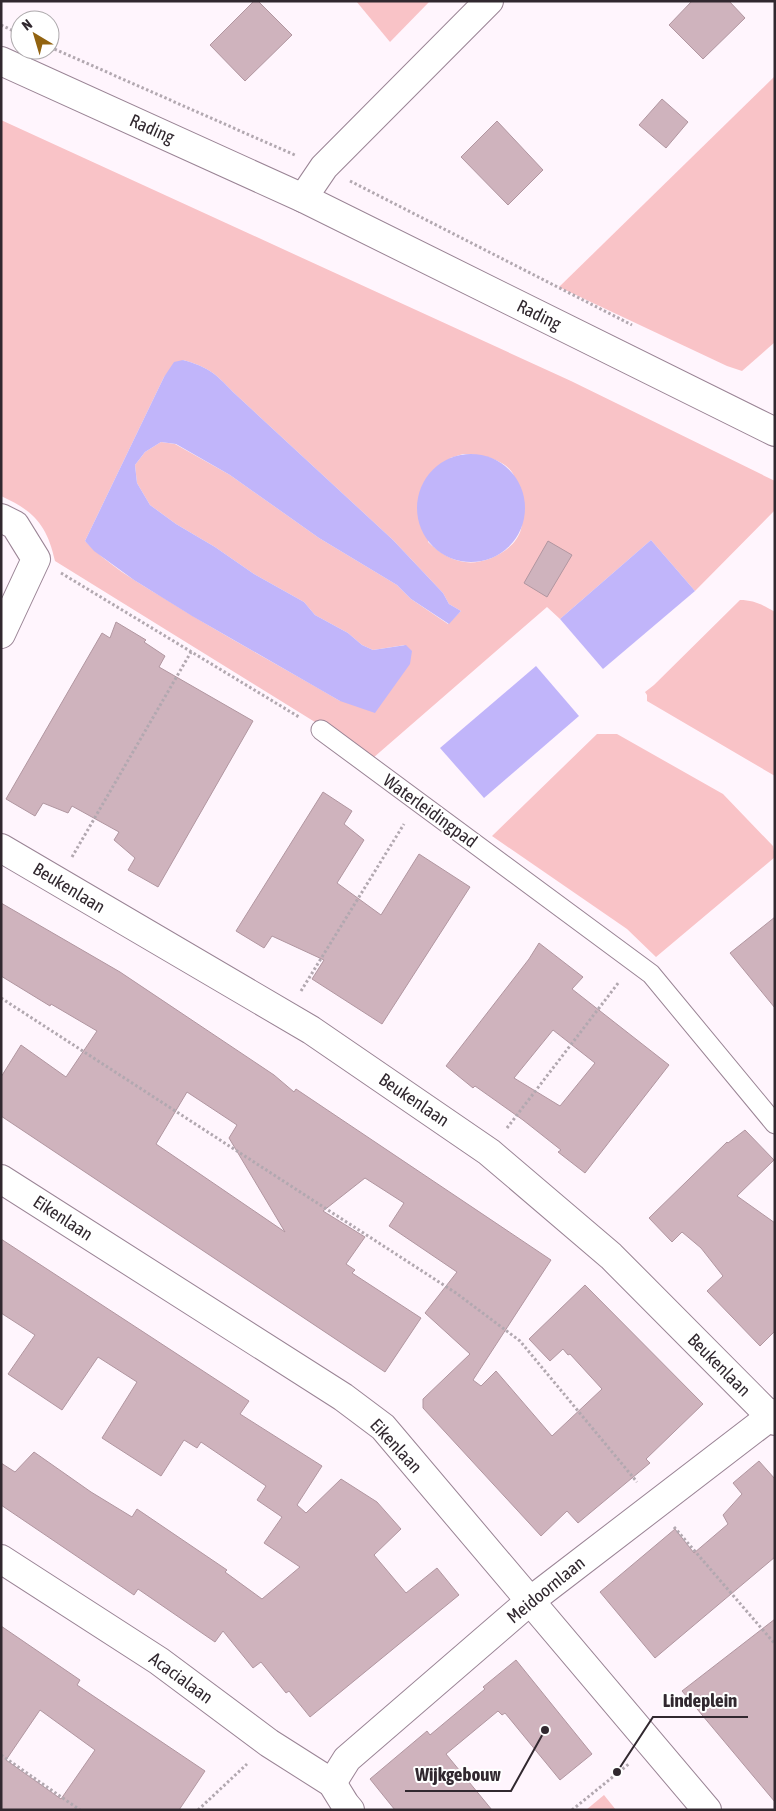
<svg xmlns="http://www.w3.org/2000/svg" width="776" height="1811" viewBox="0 0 776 1811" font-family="'Asap Condensed',sans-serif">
<rect width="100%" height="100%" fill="#fff5fd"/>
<!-- green -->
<g fill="#f9c3c7" fill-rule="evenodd">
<path d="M356 1H430L390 42Z"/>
<path d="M775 76V342L742 371 727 366 559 287Z"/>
<path d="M1 120 571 381 775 481V510L695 591 651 540 560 619 547 607 373 758 55 561C47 525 34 511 1 496ZM183 360C208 367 215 373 233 392L393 540 443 593 449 604 461 611 448 624 411 599 397 585 319 538 230 475 175 444 161 442 145 452 135 465 137 483 150 505 176 524 215 547 254 574 304 602 315 615 348 633 362 645 373 650 405 645 340 701C281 666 220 634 162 597 135 581 107 564 85 541L164 377ZM463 454C479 454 507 459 514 476 517 483 517 494 518 503 519 510 523 522 521 529 516 550 485 565 465 562 450 560 439 552 428 542L450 458Z"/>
<path d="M740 600C754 600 763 605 775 612V776L647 701V695L645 692 654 685Z"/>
<path d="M597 734H617L723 794 773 846 775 857 656 957 627 929 492 836Z"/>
<path d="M604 1795 616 1810H586Z"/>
</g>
<!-- water -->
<g fill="#c1b5fa">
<path d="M183 360C208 367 215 373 233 392L393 540 443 593 449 604 461 611 449 624 411 599 397 585 319 538 230 475 176 444 161 442 145 452 135 465 137 483 150 505 176 524 215 547 254 574 304 602 315 615 348 633 362 645 373 650 406 645 412 651 410 664 375 713 340 701 192 616 134 580 94 551 85 541 164 377 174 362Z"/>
<circle cx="471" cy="508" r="54"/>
<path d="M651 540 695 591 603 669 560 619Z"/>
<path d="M536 666 579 716 484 798 440 748Z"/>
</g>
<!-- building -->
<g fill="#cfb3bd" stroke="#b196a0" fill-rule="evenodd">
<path d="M254 1H258L292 35 245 81 210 45Z"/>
<path d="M692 1H729L745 18 703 59 669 25Z"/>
<path d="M662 99 688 122 666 148 639 125Z"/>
<path d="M497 121 543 170 508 205 461 157Z"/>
<path d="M548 541 572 555 547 597 524 583Z"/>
<path d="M116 622 146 640 144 642 165 656 159 667 253 721 158 887 128 870 135 858 114 840 119 832 72 806 68 813 43 803 35 816 6 799 102 633 110 638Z"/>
<path d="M323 792 352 811 344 824 364 840 337 883 381 915 419 854 470 887 382 1024 312 979 324 960 272 936 264 948 236 931Z"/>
<path d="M1 903 120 972 274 1075 294 1092 296 1089 551 1260 473 1380 481 1386 496 1371 552 1436 602 1389 570 1354 568 1355 563 1349 550 1361 529 1339 585 1285 703 1404 646 1459 650 1463 578 1523 567 1511 541 1536 423 1408V1399L470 1354 425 1313 457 1272 389 1226 404 1203 365 1178 323 1211 365 1237 346 1264 355 1270 352 1273 421 1318 385 1372 1 1116V1077L21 1045 66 1077 97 1031 51 1004 50 1006 1 976ZM187 1092 237 1125 229 1138 285 1232 156 1144Z"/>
<path d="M775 917V1008L730 953Z"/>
<path d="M539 943 583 977 572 989 669 1065 585 1173 558 1152 561 1150 523 1120 475 1086 473 1088 446 1066 529 959ZM553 1030 595 1063 560 1106 514 1078Z"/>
<path d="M745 1130 774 1160 737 1196 775 1223V1331L760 1346 707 1291 723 1276 701 1248 682 1232 672 1242 649 1218 727 1142 728 1143Z"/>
<path d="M1 1239 249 1401 240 1414 322 1466 297 1505 306 1513 341 1479 377 1502 401 1529 374 1555 406 1593 437 1568 459 1595 310 1717 289 1691 286 1693 261 1662 253 1668 223 1631 215 1642 138 1589 134 1595 1 1505V1463L15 1472 34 1452 91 1492 132 1517 137 1509 227 1570 225 1572 262 1599 300 1567 264 1543 282 1517 257 1500 266 1486 201 1442 197 1448 184 1440 161 1476 102 1438 137 1382 98 1357 62 1410 8 1374 35 1335 1 1313Z"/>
<path d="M759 1461 775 1479V1557L655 1658 600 1592 675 1529 694 1553 728 1524 723 1515 742 1494 733 1483Z"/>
<path d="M775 1619V1802L682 1691Z"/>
<path d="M1 1626 80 1680 77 1685 205 1771 179 1810H1ZM40 1710 95 1750 61 1799 6 1760Z"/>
<path d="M516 1660 592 1754 560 1780 505 1713 502 1715 498 1711 446 1754 492 1810H395L370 1779 427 1731 430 1735 485 1689 483 1687Z"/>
</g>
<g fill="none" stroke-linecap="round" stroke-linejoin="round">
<defs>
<path id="service" d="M321 730 651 974 775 1124"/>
<g id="minor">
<path d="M303 198 324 167 489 1"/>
<path d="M1 518 15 525 36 559 1 634"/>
<path d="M1 848 311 1030 489 1152 611 1256 775 1421"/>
<path d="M1 1179 343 1397 383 1427 707 1810"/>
<path d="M1 1559 159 1661 269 1743 332 1783 345 1804 350 1810"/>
<path d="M332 1783 347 1759 530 1601 775 1413"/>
</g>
<path id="secondary" d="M1 61 303 198 775 432"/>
</defs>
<!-- service casing -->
<use href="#service" stroke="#9a8495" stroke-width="21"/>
<!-- minor casing -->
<use href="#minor" stroke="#9a8495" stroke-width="30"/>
<!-- secondary casing -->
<use href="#secondary" stroke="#9a8495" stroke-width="30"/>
<!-- path -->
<g stroke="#b2a8b0" stroke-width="3" stroke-dasharray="2.5 2.5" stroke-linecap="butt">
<path d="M1 25 20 34"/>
<path d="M50 47 297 156"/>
<path d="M350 181 632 325"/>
<path d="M61 573 299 717"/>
<path d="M72 857 191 652"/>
<path d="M301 991 404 824"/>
<path d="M1 998 456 1293 520 1341 637 1482"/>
<path d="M507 1128 619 982"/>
<path d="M674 1527 775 1644"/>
<path d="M1 1755 80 1810"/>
<path d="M198 1810 247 1764"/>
<path d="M572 1810 630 1763"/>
</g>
<!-- service -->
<use href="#service" stroke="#fff" stroke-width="19"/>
<!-- minor -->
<use href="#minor" stroke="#fff" stroke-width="28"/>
<!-- secondary -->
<use href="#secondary" stroke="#fff" stroke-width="28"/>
</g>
<g text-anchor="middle" stroke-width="4" stroke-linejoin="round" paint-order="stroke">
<!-- street labels -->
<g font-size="18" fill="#31282f" stroke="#fff">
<text transform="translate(152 129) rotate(24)" y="6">Rading</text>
<text transform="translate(539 315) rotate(26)" y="6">Rading</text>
<text transform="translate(430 811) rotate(36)" y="6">Waterleidingpad</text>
<text transform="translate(69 888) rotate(31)" y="6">Beukenlaan</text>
<text transform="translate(414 1100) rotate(34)" y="6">Beukenlaan</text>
<text transform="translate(63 1218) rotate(33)" y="6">Eikenlaan</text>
<text transform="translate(719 1365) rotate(45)" y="6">Beukenlaan</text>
<text transform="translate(396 1446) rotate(47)" y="6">Eikenlaan</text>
<text transform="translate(546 1590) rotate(-39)" y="6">Meidoornlaan</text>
<text transform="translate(181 1678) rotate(36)" y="6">Acacialaan</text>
</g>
</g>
<!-- callouts -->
<path fill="none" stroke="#31282f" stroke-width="2" d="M617 1772L653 1717H748M545 1730L511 1791H405"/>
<g fill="#31282f" stroke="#fff" stroke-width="2">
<circle cx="617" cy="1772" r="5"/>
<circle cx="545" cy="1730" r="5"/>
</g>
<g font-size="19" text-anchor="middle" font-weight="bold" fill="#31282f" stroke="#fff" stroke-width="4" stroke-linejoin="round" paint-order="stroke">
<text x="700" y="1707">Lindeplein</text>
<text x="458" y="1781">Wijkgebouw</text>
</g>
<!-- border -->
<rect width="776" height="1811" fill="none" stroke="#31282f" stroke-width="5"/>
<!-- north arrow -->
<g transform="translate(35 35) rotate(322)"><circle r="24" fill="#ffffff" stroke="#ada9ac"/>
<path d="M0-4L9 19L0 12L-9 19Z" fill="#926310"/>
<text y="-8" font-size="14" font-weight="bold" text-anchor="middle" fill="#31282f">N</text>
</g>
</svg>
